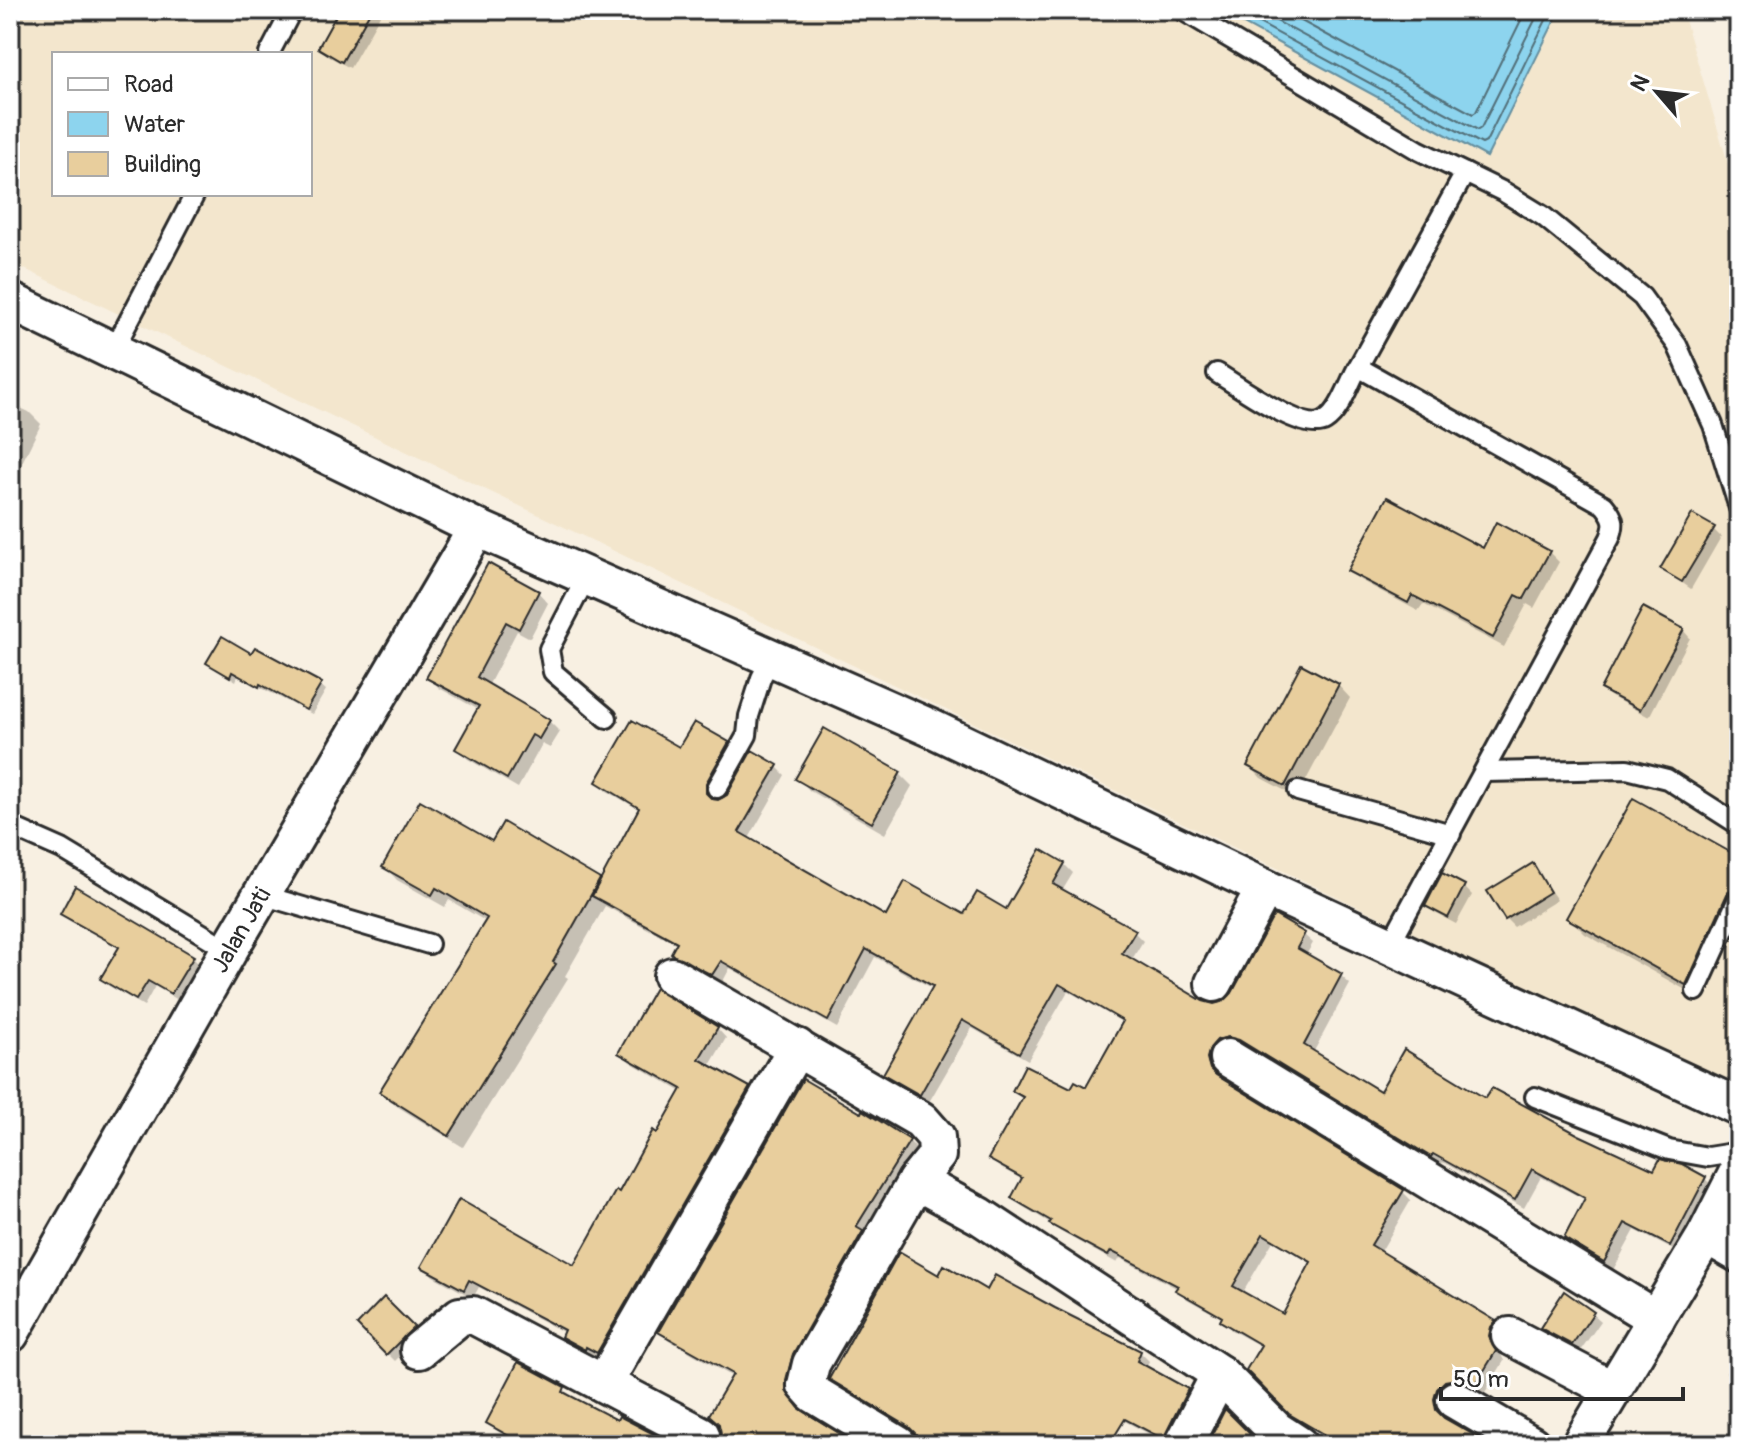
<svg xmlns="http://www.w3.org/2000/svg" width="1749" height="1455" viewBox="0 0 1749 1455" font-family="Pangolin,sans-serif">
<rect width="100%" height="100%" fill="#f8f0e2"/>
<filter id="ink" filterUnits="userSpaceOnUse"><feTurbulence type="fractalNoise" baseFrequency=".0125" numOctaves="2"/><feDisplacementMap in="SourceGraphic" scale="16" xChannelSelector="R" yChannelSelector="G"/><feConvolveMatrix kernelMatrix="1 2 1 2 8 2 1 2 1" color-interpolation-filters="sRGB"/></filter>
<g filter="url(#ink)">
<!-- built -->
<path fill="#f3e6cd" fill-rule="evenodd" d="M10 10H1682L1739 200V1089L10 262ZM54 54H310V194H54Z"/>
<!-- water -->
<path fill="#8dd4ee" stroke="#6690a0" stroke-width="2" d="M1218 10H1560L1487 157Z"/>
<!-- shadow -->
<g fill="#0003" fill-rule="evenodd">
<path d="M342 10H383L350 68 328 56 320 48Z"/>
<path d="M10 403 29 412 41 424 10 487Z"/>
<path d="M1713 529 1721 537 1691 589 1663 569Z"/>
<path d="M1483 551 1549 552 1559 562 1534 608 1527 604 1504 647 1423 604 1418 611 1360 580 1350 570Z"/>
<path d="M538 592 548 603 530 638 517 631 488 686 549 721 560 732 550 748 542 744 518 788 468 759 457 749 479 710 439 688 429 677Z"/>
<path d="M1683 630 1690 638 1649 717 1610 696 1602 688Z"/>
<path d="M252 655 320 685 326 690 312 714 238 676 236 681 209 663Z"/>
<path d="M1338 685 1350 698 1297 797 1261 778 1249 765Z"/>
<path d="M730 745 737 753 714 792V801L718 802 776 766 785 775 748 840 887 918 965 916 1007 912 1064 864 1073 873 1062 891 1134 932 1143 941 1131 961 1203 1003 1214 1006 1225 1003 1304 935 1313 943 1306 955 1341 976 1350 984 1313 1053 1380 1093 1486 1100 1578 1136 1655 1173 1705 1179 1714 1187 1679 1253 1635 1230 1613 1270 1575 1247 1566 1238 1586 1200 1541 1177 1524 1208 1443 1162 1441 1165 1250 1048 1238 1045 1215 1068 1218 1079 1402 1191 1411 1200 1380 1253 1495 1322 1504 1331 1497 1346 1504 1361 1484 1394 1466 1387 1442 1411 1445 1420 1486 1445H1322L1319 1434 1301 1422 1249 1370 1262 1347 1231 1330 1223 1319 1187 1299 1178 1289 1120 1258 1117 1263 1061 1232 1052 1224 1022 1206 1013 1197 1023 1180 999 1167 990 1158 1023 1100 1014 1091 1087 1090 1124 1023 1068 991 1028 1060 972 1028 929 1102 894 1082 885 1073 934 989 875 957 837 1028 730 968 722 983 685 964 673 953 678 945 605 906 565 976 568 978 463 1147 395 1105 382 1092 487 922 449 900 445 907 397 880 384 866 493 844 602 883 640 810 607 791 598 782 703 793ZM1273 1241 1312 1264 1283 1317 1242 1294Z"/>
<path d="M900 774 912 786 885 834 810 791 798 778Z"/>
<path d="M1739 859V919L1702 999 1585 934 1568 917Z"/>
<path d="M1533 866 1557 900 1514 927 1506 919Z"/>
<path d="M1443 876 1464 887 1472 895 1456 924 1435 913 1427 905Z"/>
<path d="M63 914 192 957 199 964 178 1000 155 986 144 1006 109 986 102 979 120 949 70 921Z"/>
<path d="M717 1028 726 1038 709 1067 748 1089 758 1098 607 1360 596 1355 594 1358 572 1346 563 1337 565 1333 479 1287 473 1298 433 1276 424 1267H575L658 1136 682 1092 630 1062 621 1053Z"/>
<path d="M909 1141 918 1150 865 1236 799 1368 794 1400 799 1410 854 1445H721L733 1377 669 1340 660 1331Z"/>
<path d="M939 1277 988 1292 1140 1352 1149 1361 1146 1368 1187 1391 1196 1400 1170 1445 1026 1369 1072 1445H921L919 1435 840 1387 832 1378Z"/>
<path d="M384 1300 420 1336 395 1361 359 1325Z"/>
<path d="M1593 1314 1601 1321 1580 1351 1550 1335 1542 1328Z"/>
<path d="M1739 1352V1386L1726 1373Z"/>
<path d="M564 1389 573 1398 617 1423 671 1445H522L497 1431 488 1422Z"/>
<path d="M1226 1412 1258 1445H1209Z"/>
</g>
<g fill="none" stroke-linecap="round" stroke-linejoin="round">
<!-- shore -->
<g stroke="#526f79" stroke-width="2">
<path d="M1235 10 1482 144 1486 142 1551 10"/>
<path d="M1256 10 1478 130 1481 128 1540 10"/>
<path d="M1281 10 1473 114 1476 112 1526 10"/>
</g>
</g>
<!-- building -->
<g fill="#e8ce9d" stroke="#2b2b2b" stroke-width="2" fill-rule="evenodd">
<path d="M339 10H371L342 62 318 48Z"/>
<path d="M1387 497 1483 548 1496 522 1550 551 1524 599 1516 595 1493 638 1412 595 1408 603 1347 571Z"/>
<path d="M1692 514 1715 527 1682 582 1660 569Z"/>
<path d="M488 563 539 591 519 629 506 622 477 677 550 720 539 739 532 735 507 779 455 749 479 706 426 678Z"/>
<path d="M1643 607 1684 629 1640 710 1600 689Z"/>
<path d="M222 636 251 653 255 647 322 683 306 710 260 684 259 687 232 672 230 677 206 663Z"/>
<path d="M1301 664 1339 684 1285 786 1247 766Z"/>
<path d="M632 720 679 747 694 722 729 742 706 783V793L712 799 718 800 727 795 752 750 778 765 739 832 886 916 905 881 964 914 977 892 1006 909 1041 849 1065 863 1053 884 1136 930 1122 953 1203 1001 1214 1004 1224 1001 1232 993 1274 915 1305 933 1297 948 1342 974 1304 1045 1380 1091 1404 1049 1485 1098 1492 1088 1579 1135 1654 1170 1660 1159 1682 1164 1706 1177 1670 1246 1625 1223 1604 1262 1564 1238 1585 1198 1532 1169 1515 1200 1433 1154 1431 1157 1239 1040 1228 1037 1217 1040 1210 1048 1207 1058 1210 1069 1216 1075 1404 1190 1371 1245 1496 1321 1491 1327 1489 1336 1496 1351 1474 1387 1456 1379 1445 1381 1437 1389 1434 1399 1436 1410 1444 1418 1486 1442 1485 1445H1342L1289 1414 1246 1370 1261 1345 1220 1321 1222 1317 1175 1290 1178 1286 1111 1251 1108 1256 1049 1224 1051 1221 1011 1198 1022 1178 988 1159 1023 1097 1012 1091 1025 1065 1071 1088 1075 1081 1086 1087 1123 1021 1059 984 1019 1053 962 1020 920 1095 883 1074 933 986 866 949 828 1021 721 961 712 975 674 956 671 953 677 942 592 896 639 808 596 782ZM1263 1234 1311 1262 1283 1314 1233 1286Z"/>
<path d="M824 728 901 772 872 823 795 779Z"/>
<path d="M1633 798 1739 857V885L1728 892 1686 985 1566 918Z"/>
<path d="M420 800 492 841 503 822 600 879 553 962 556 964 449 1136 379 1092 487 918 436 888 432 895 382 867Z"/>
<path d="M1533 863 1550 892 1505 920 1487 891Z"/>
<path d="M1442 873 1465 885 1448 918 1425 906Z"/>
<path d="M75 886 194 956 171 994 148 981 136 1000 100 979 119 947 60 914Z"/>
<path d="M655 988 718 1027 699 1059 750 1087 597 1353 586 1347 585 1350 561 1337 564 1330 469 1280 464 1290 421 1267 459 1199 574 1265 616 1190 619 1192 653 1130 657 1133 682 1089 618 1053Z"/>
<path d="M803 1079 861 1113 862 1110 910 1140 856 1227 863 1231 793 1354 786 1380V1391L799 1408 858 1445H730L721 1440 719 1424 709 1415 733 1374 658 1332Z"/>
<path d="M899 1252 939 1275 944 1265 987 1290 995 1275 1055 1308 1141 1351 1137 1361 1188 1389 1163 1439 1125 1419 1109 1445H919L916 1434 909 1427 829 1379Z"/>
<path d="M1564 1291 1594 1312 1572 1345 1540 1328Z"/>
<path d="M384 1297 414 1327 386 1355 357 1325Z"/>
<path d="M518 1362 565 1387 563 1392 617 1420 619 1416 675 1445H525L486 1423Z"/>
<path d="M1225 1409 1250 1434 1243 1445H1207Z"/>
</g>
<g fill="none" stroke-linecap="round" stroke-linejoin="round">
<defs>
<g id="service">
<path d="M1182 10 1418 150 1465 173 1358 367 1604 505C1614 517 1616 523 1610 538L1389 946"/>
<path d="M269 54 292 10"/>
<path d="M1465 173 1504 192 1543 216 1642 297 1677 345 1713 425 1739 508"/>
<path d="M113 351 195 194"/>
<path d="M1217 373C1237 385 1304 434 1325 421 1340 412 1349 383 1358 367"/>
<path d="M587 576 549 649 553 672 607 718"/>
<path d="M1484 772 1627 769 1667 779 1739 825"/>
<path d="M717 788 747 735 749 716 761 678 771 658"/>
<path d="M1298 791 1451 834"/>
<path d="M10 826 62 849 229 950"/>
<path d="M262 895 429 944"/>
<path d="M1696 991 1739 897"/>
<path d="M1535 1097 1669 1150 1708 1157 1739 1152"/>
</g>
<g id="minor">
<path d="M10 301 477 528 933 729 1265 888 1739 1107"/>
<path d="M672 976 921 1120 936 1137 937 1155 916 1181 980 1216 1220 1374 1276 1430 1299 1445"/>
<path d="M1214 983 1265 888"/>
<path d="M1228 1058 1656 1319"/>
<path d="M1706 1235 1739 1254"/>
<path d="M10 1334 229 950 477 528"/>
<path d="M1510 1336 1613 1390"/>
<path d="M419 1350 460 1316 473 1315 701 1435"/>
<path d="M604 1383 797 1047"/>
<path d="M1455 1400 1532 1445"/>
<path d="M898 1445 814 1394 806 1385 811 1364 916 1181"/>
<path d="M1183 1445 1220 1374"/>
<path d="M1580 1445 1706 1235 1739 1170"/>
</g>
</defs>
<!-- service casing -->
<use href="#service" stroke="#2b2b2b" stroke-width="24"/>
<!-- minor casing -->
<use href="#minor" stroke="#2b2b2b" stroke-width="42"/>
<!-- service -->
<use href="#service" stroke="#fff" stroke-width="18"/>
<!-- minor -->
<use href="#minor" stroke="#fff" stroke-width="36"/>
</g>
</g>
<g text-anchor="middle" stroke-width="7" stroke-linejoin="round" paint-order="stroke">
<!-- street labels -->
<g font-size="24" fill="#2b2b2b" stroke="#fff">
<text transform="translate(241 930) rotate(-60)" y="8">Jalan Jati</text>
</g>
</g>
<!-- margin -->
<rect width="1749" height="1455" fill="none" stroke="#fff" stroke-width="40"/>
<rect x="20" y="20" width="1709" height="1415" fill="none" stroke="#2b2b2b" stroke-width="3" filter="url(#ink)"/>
<!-- legend -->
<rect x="52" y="52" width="260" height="144" fill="#ffffff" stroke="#aaaaaa" stroke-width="2"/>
<rect x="68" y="78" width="40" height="12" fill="#ffffff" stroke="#aaaaaa" stroke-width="2"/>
<text x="124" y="92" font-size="24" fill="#2b2b2b">Road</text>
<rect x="68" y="112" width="40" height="24" fill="#8dd4ee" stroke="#aaaaaa" stroke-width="2"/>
<text x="124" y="132" font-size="24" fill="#2b2b2b">Water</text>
<rect x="68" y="152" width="40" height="24" fill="#e8ce9d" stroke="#aaaaaa" stroke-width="2"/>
<text x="124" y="172" font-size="24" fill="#2b2b2b">Building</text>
<!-- north arrow -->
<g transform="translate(1657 92) rotate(298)" stroke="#ffffff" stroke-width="6" paint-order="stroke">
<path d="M0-6L14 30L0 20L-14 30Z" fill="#2b2b2b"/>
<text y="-12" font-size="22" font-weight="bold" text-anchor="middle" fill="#2b2b2b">N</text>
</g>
<!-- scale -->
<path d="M1441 1387v12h242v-12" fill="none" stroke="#2b2b2b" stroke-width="4"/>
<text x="1453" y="1387" font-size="24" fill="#2b2b2b" stroke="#ffffff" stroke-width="6" paint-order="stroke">50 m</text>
</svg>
